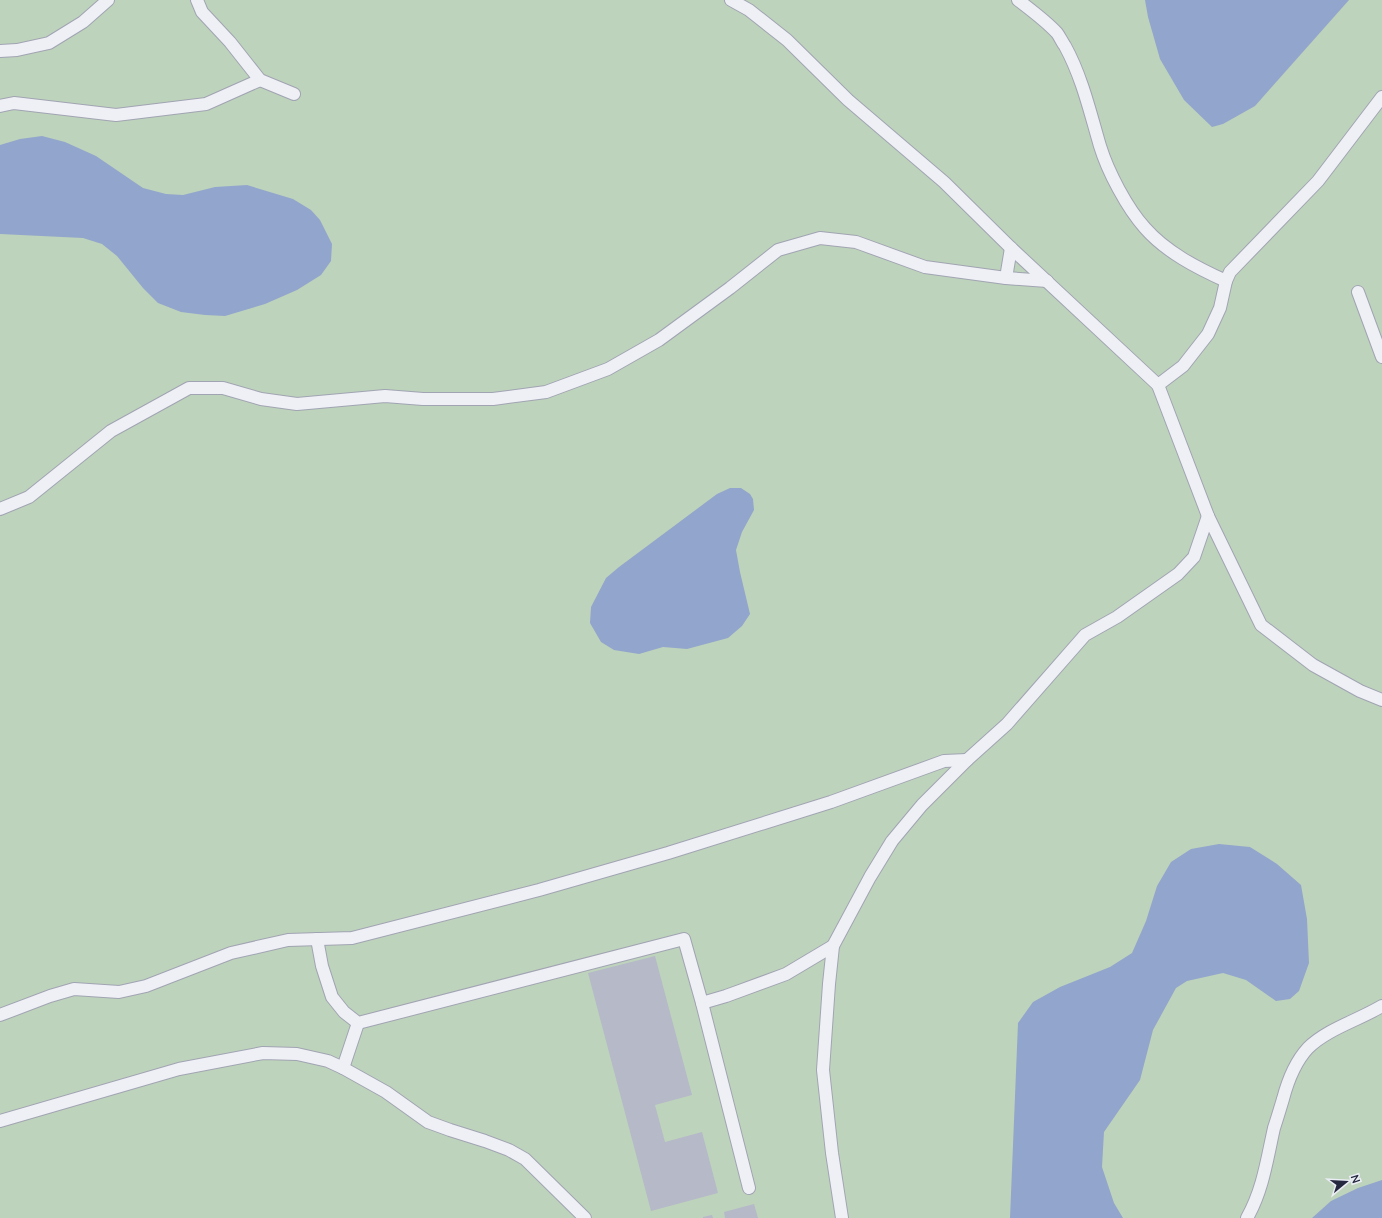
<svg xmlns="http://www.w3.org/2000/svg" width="1382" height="1218" viewBox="0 0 1382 1218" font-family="'Nunito Sans',sans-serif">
<rect width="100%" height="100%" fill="#dcdee8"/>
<!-- green -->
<rect fill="#bed3bc" x="0" y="0" width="1382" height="1218"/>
<!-- water -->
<g fill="#92a5cc">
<path d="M1145 0H1349L1255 106 1223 124 1212 127 1184 100 1160 59 1148 17Z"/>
<path d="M42 136 65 142 96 156 143 188 166 194 183 195 215 187 247 185 293 199 311 210 320 220 332 244 331 261 321 275 297 290 265 304 225 316 205 315 181 312 158 303 143 288 117 256 102 244 83 238 0 234V145L20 139Z"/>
<path d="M730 488H741L750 494 753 499 754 510 742 532 736 550 740 572 750 614 742 626 728 638 687 649 663 647 639 654 614 650 601 642 590 623 591 607 606 578 619 567 717 494Z"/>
<path d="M1219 844 1250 847 1277 864 1301 885 1307 919 1309 963 1299 991 1290 999 1276 1001 1246 980 1223 973 1187 981 1176 988 1153 1030 1140 1080 1104 1132 1102 1167 1114 1203 1123 1218H1010L1018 1023 1033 1002 1060 987 1110 967 1132 953 1146 921 1157 886 1171 862 1191 849Z"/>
<path d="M1382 1180V1218H1312L1331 1201 1358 1188Z"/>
</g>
<!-- building -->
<g fill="#b5b9c8">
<path d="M655 956 692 1095 655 1105 665 1142 702 1132 718 1193 651 1211 588 973Z"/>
<path d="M754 1204 758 1218H725L724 1212Z"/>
<path d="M712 1215 713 1218H703V1217Z"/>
</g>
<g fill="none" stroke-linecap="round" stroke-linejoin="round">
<defs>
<g id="service">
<path d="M197 0 202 12 230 42 260 80 294 94"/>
<path d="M731 0 749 10 787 40 848 100 944 182 1011 248 1158 385"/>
<path d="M1018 0C1031 10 1046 21 1057 33 1060 37 1062 42 1065 46 1082 77 1090 112 1100 146 1108 172 1127 208 1145 228 1166 252 1197 268 1226 281"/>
<path d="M0 51 17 50 49 43 83 22 108 0"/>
<path d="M1382 97 1318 181 1230 272 1226 281 1220 308 1208 334 1183 366 1158 385 1208 516 1261 625 1313 665 1360 691 1382 700"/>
<path d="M0 106 14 103 116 115 206 104 260 80"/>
<path d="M1006 278 1011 248"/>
<path d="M1358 292 1382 357"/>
<path d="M0 509 29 497 111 431 189 388H223L261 399 297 404 385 396 423 399H493L546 392 608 369 659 340 730 288 778 250 820 238 856 242 925 267 1006 278 1047 281"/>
<path d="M317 939 322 966 332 997 344 1012 358 1023 684 939 702 1003 726 996 786 974 833 946"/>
<path d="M702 1003 749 1188"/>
<path d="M0 1015 50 996 74 989 119 992 146 986 231 953 288 940 352 938 539 890 668 853 831 802 944 761 967 760"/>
<path d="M343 1068 358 1023"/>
<path d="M0 1121 179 1069 263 1053 297 1054 328 1061 343 1068 386 1092 428 1122 450 1130 485 1141 509 1150 525 1159 585 1218"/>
<path d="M842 1218 832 1153 823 1070 829 984 833 946 870 877 892 841 922 805 967 760 1007 724 1085 635 1117 617 1178 574 1194 557 1208 516"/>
<path d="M1247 1218C1263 1190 1267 1159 1274 1128 1277 1119 1280 1109 1283 1099 1288 1080 1295 1062 1308 1048 1327 1029 1359 1020 1382 1006"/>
</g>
</defs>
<!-- service casing -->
<use href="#service" stroke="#a1a4b2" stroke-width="14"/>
<!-- service -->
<use href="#service" stroke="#eff0f6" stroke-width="12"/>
</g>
<!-- north arrow -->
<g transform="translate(1346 1182) rotate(72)" stroke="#ebeef5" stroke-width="3" paint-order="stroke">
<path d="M0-3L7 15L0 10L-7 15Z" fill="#24293f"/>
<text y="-6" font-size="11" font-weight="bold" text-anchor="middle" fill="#24293f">N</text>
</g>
</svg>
